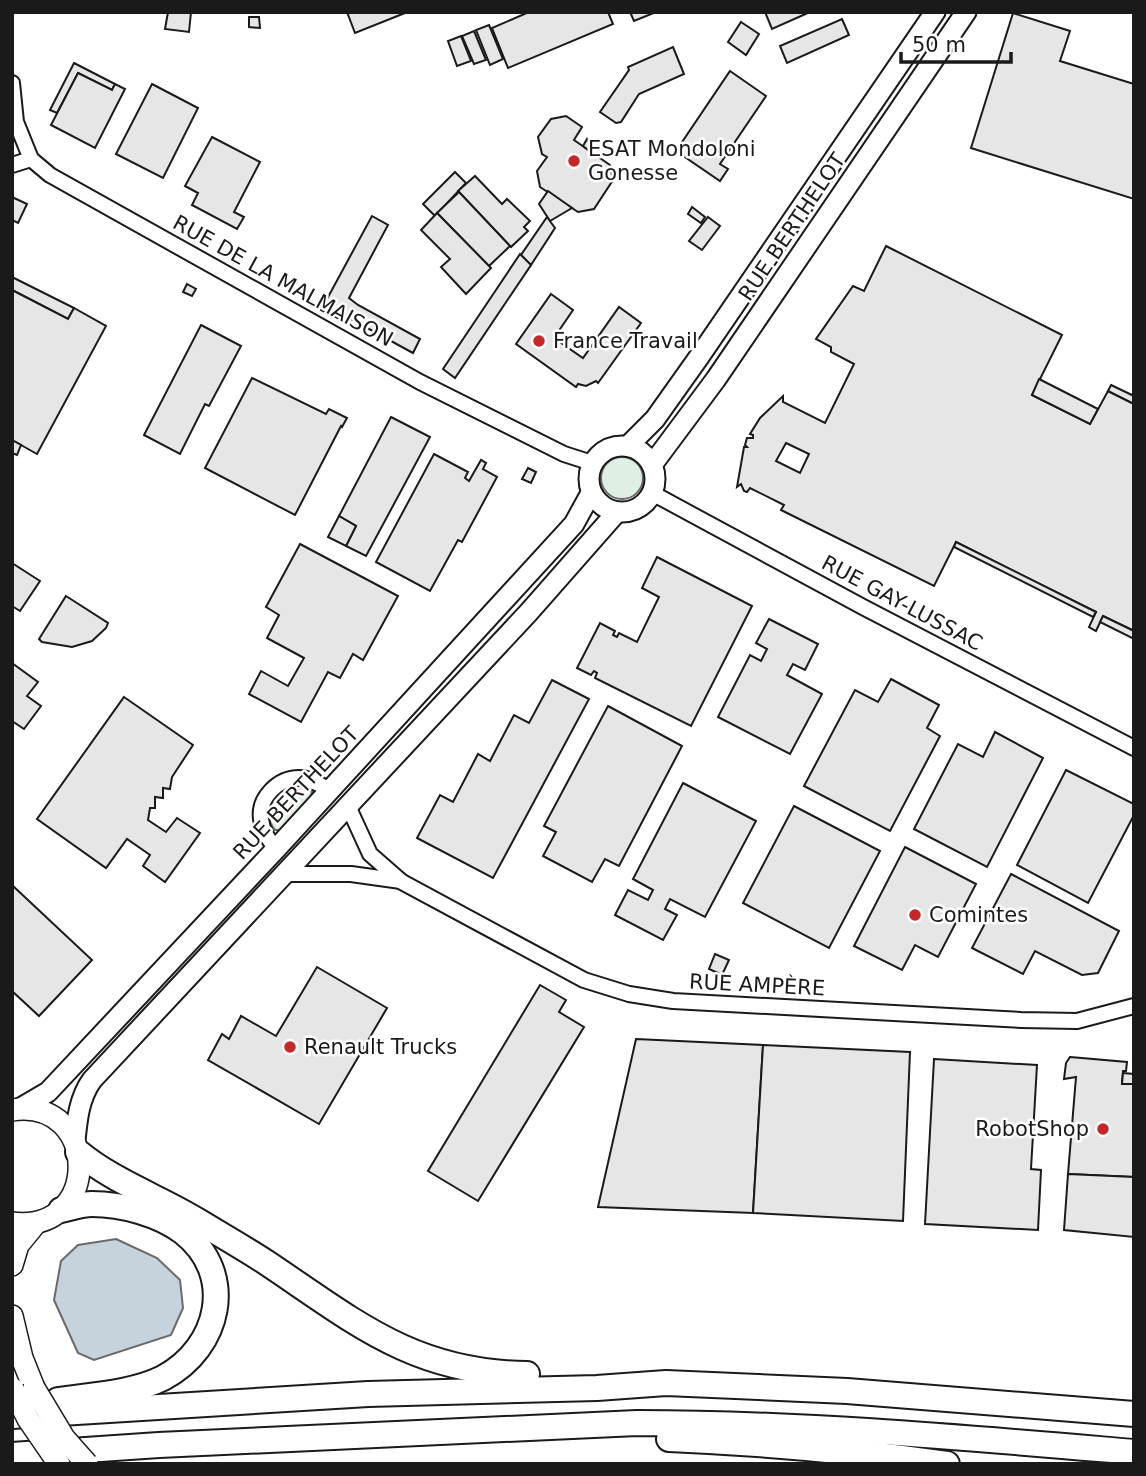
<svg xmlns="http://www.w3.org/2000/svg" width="1146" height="1476" viewBox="0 0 1146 1476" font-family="'DejaVu Sans',sans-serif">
<rect width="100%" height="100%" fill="#fff"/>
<!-- green -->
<g fill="#e0efe3" stroke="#6a6a6a" stroke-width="2">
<circle cx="622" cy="478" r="21"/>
<path d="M301 786 312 791 311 797 281 830H275C258 810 277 784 301 786Z"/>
</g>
<!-- water -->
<path fill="#c6d2dc" stroke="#6a6a6a" stroke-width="2" d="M116 1239 157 1258 180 1280 183 1308 171 1335 94 1360 78 1353 54 1300 61 1261 78 1245Z"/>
<!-- building -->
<g fill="#e6e6e6" stroke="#1a1a1a" stroke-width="2" fill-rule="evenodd">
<path d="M168 12H191L189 32 165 29Z"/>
<path d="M347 12H405V13L355 33Z"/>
<path d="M529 12H608L613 24 508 68 492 28Z"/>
<path d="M630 12H656L634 21Z"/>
<path d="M765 12H810L772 29Z"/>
<path d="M1013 13 1070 31 1060 61 1134 84V199L971 148Z"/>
<path d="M249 17H259L260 28 249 27Z"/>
<path d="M842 19 849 35 787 63 780 46Z"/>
<path d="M741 22 759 34 746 55 728 42Z"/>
<path d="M489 25 503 59 490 65 476 30Z"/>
<path d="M474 31 486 60 474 64 462 36Z"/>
<path d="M461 36 471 61 457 66 448 41Z"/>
<path d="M673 47 684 74 639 94 621 122 616 123 600 112 629 70 628 67Z"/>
<path d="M74 63 115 84 112 90 78 73 57 113 50 110Z"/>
<path d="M730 71 766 96 720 164 728 169 720 181 676 151Z"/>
<path d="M78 73 112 90 115 84 125 89 95 148 51 125Z"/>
<path d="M152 84 198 108 163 178 116 154Z"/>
<path d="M566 116 582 127 574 140 610 165 613 180 594 209 578 212 540 187 537 171 547 157 542 154 538 137 551 119Z"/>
<path d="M212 137 260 162 234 212 244 217 237 229 192 205 198 193 185 186Z"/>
<path d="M587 139 594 150 592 153 583 146Z"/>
<path d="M455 172 466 183 435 216 423 204Z"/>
<path d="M475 176 502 204 507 199 530 221 524 227 528 231 511 247 458 191Z"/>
<path d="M548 191 572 208 550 221 539 204Z"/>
<path d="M459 192 510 246 489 266 437 213Z"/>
<path d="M12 197 27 204 18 223 12 220Z"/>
<path d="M692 207 705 217 701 223 688 214Z"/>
<path d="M437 213 491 268 466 294 441 267 450 259 421 230Z"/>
<path d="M372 216 388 225 349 298 358 305 420 339 413 353 349 318 346 322 321 310Z"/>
<path d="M547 217 555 228 531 265 521 255Z"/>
<path d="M708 217 720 226 702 250 689 241Z"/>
<path d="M886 246 1062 335 1032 395 1090 424 1108 391 1134 404V631L1103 616 1096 631 1089 627 1096 612 956 542 934 586 781 510 784 505 750 488 747 492 744 491 741 484 737 487 744 447H747L745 445 747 438H753V435L750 434 760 418 783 396V402L825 423 854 364 831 352V347L816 339 853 286 864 291ZM786 443 809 454 800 473 776 461Z"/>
<path d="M520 254 531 265 455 378 443 369Z"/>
<path d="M12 277 74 308 68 319 12 290Z"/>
<path d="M187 284 196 289 192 296 183 292Z"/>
<path d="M12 290 68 319 74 308 106 326 37 454 12 440Z"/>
<path d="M551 294 573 310 554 338 583 358 619 307 641 323 598 383 596 381 586 386 578 384 576 387 516 344Z"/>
<path d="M201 325 241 346 209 406 205 404 180 454 144 435Z"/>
<path d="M252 378 326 414 329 409 347 418 342 427 341 426 295 515 205 468Z"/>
<path d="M1039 379 1098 409 1090 424 1032 395Z"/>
<path d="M1111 385 1134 396V404L1108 391Z"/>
<path d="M391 417 430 437 366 556 346 546 356 526 339 516Z"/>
<path d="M12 440 21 445 17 455 12 453Z"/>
<path d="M434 454 468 472 465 478 469 481 481 460 486 463 483 469 497 477 462 542 458 540 430 591 376 562Z"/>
<path d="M528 468 536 472 531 483 522 479Z"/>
<path d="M339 516 356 526 346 546 328 537Z"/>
<path d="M956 542 1096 612 1093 617 954 547Z"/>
<path d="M300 544 398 596 363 660 353 654 340 678 328 672 301 722 249 694 261 671 288 686 304 658 267 638 279 615 266 607Z"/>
<path d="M657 557 752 606 691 726 595 678 597 673 594 671 591 675 577 668 600 623 615 631 613 635 617 637 619 633 637 642 659 597 642 588Z"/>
<path d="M12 563 40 581 20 611 12 606Z"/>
<path d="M66 596 108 623 106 628 92 641 72 647 42 642 39 639Z"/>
<path d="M1103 616 1134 631V639L1100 622Z"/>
<path d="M769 619 818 644 805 670 793 664 787 675 822 694 790 754 718 717 750 655 761 661 767 649 756 643Z"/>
<path d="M12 663 38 682 27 696 41 706 24 729 12 721Z"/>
<path d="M891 679 939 705 927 728 940 736 890 831 804 786 855 690 878 702Z"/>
<path d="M552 680 589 699 493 878 417 838 440 795 453 802 478 754 490 761 514 715 529 723Z"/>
<path d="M124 697 193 745 172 777 170 789 163 788V798L155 797V808H150L148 820 166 832 177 818 200 833 165 882 143 866 150 855 127 839 106 868 37 819Z"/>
<path d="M608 706 682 746 619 866 605 859 592 882 543 856 556 832 544 826Z"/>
<path d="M995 732 1043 758 987 867 914 829 958 744 983 757Z"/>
<path d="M1066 770 1134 804V815L1088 903 1017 865Z"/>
<path d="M683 783 756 821 705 917 670 899 665 909 677 915 663 940 615 915 628 890 648 900 653 890 633 879Z"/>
<path d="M794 806 880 851 829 948 743 903Z"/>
<path d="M905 847 976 884 938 957 915 945 902 970 854 946Z"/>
<path d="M1011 874 1119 931 1098 973 1082 975 1035 951 1023 974 972 948Z"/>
<path d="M13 886 92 960 39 1016 12 991Z"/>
<path d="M715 954 729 960 722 975 709 969Z"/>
<path d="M317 967 387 1008 319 1124 208 1060 222 1034 229 1039 241 1016 276 1036Z"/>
<path d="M540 985 566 1000 559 1012 584 1027 478 1201 428 1171Z"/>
<path d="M636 1039 763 1045 753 1213 598 1207Z"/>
<path d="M763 1045 910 1052 903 1221 753 1213Z"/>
<path d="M1070 1057 1127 1062 1126 1071H1123L1122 1084H1134V1177L1068 1174 1076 1077 1064 1079 1066 1063Z"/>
<path d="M934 1059 1037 1065 1031 1169 1041 1170 1038 1230 925 1224Z"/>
<path d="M1123 1073 1134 1074V1084H1122Z"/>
<path d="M1068 1174 1134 1177V1237L1064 1230Z"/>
</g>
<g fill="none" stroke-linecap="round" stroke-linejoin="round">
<defs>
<g id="street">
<path d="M12 83 16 122 31 159 50 175 420 382 564 454 592 463"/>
<path d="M12 165 31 159"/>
<path d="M652 493 863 607 1134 748"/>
<path d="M348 806 370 854 402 882 584 980 629 994 673 1001 1021 1020 1077 1021 1134 1006"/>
<path d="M276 849C269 840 262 831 261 819 258 798 278 778 299 778 310 778 320 785 330 790"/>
<path d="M285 874H351L401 881"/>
</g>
<g id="secondary">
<circle cx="622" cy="479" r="33"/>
<path d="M628 446 655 419 699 357 935 12"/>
<path d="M652 465 716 379 966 12"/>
<path d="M19 1109 48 1092 276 849 574 524 591 493"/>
<path d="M75 1141C77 1120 79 1098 92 1080L529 612 617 512"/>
</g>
<g id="primary">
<path d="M12 1110C100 1097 103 1234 12 1223"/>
<path d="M12 1265 18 1245 36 1223"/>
<path d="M12 1316 22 1358 34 1388"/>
</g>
<g id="highway">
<path d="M78 1152C114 1182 159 1197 198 1221 221 1235 244 1248 267 1263 355 1322 414 1373 527 1374"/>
<path d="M58 1400C92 1395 133 1393 163 1378 220 1348 237 1274 183 1232 159 1214 122 1204 92 1204 82 1204 71 1208 61 1210"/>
<path d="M12 1416 368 1394 597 1388 666 1383 847 1391 1134 1414"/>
<path d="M669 1439C762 1443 855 1451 947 1464"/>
<path d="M12 1455 159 1445 637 1423C803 1423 969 1438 1134 1452"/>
</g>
</defs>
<!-- street casing -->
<use href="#street" stroke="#1a1a1a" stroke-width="18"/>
<!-- secondary casing -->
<use href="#secondary" stroke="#1a1a1a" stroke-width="23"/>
<!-- primary casing -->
<use href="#primary" stroke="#1a1a1a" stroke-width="24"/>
<!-- highway casing -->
<use href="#highway" stroke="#1a1a1a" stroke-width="28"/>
<!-- street -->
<use href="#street" stroke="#fff" stroke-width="14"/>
<!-- secondary -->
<use href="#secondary" stroke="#fff" stroke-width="19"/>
<!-- primary -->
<use href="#primary" stroke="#fff" stroke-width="21"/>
<!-- highway -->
<use href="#highway" stroke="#fff" stroke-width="24"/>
<defs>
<g id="primary-bridge">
<path d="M34 1388 64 1438 87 1464"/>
<path d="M13 1389 28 1419 59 1464"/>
</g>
</defs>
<!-- primary-bridge casing -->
<use href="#primary-bridge" stroke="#1a1a1a" stroke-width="24" stroke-linecap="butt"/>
<!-- primary-bridge -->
<use href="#primary-bridge" stroke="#fff" stroke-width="21"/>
</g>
<!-- markers -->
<g fill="#c62828" stroke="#fff" stroke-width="2.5">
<circle cx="574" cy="161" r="7"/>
<circle cx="539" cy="341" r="7"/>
<circle cx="915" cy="915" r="7"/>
<circle cx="290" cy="1047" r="7"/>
<circle cx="1103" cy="1129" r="7"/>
</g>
<g text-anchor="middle" stroke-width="5" stroke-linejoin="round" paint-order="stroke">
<!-- poi labels -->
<g font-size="21" fill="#1a1a1a" stroke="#fff" text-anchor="start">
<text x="588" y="156">ESAT Mondoloni<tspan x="588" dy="24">Gonesse</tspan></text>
<text x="553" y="348">France Travail</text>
<text x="929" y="922">Comintes</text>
<text x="304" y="1054">Renault Trucks</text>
<text x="1089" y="1136" text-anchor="end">RobotShop</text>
</g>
<!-- street labels -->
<g font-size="21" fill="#1a1a1a" stroke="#fff">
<text transform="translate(792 227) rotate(-56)" y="7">RUE BERTHELOT</text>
<text transform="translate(283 281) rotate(29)" y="7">RUE DE LA MALMAISON</text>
<text transform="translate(902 603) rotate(28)" y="7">RUE GAY-LUSSAC</text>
<text transform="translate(296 793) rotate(-47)" y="7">RUE BERTHELOT</text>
<text transform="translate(757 985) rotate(3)" y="7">RUE AMPÈRE</text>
</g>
</g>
<!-- border -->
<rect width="1146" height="1476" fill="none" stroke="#1a1a1a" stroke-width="28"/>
<!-- scale -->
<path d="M901 52v10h110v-10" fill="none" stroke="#1a1a1a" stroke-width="3.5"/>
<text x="912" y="52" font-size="21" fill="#1a1a1a" stroke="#ffffff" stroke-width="5" paint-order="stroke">50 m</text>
</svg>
